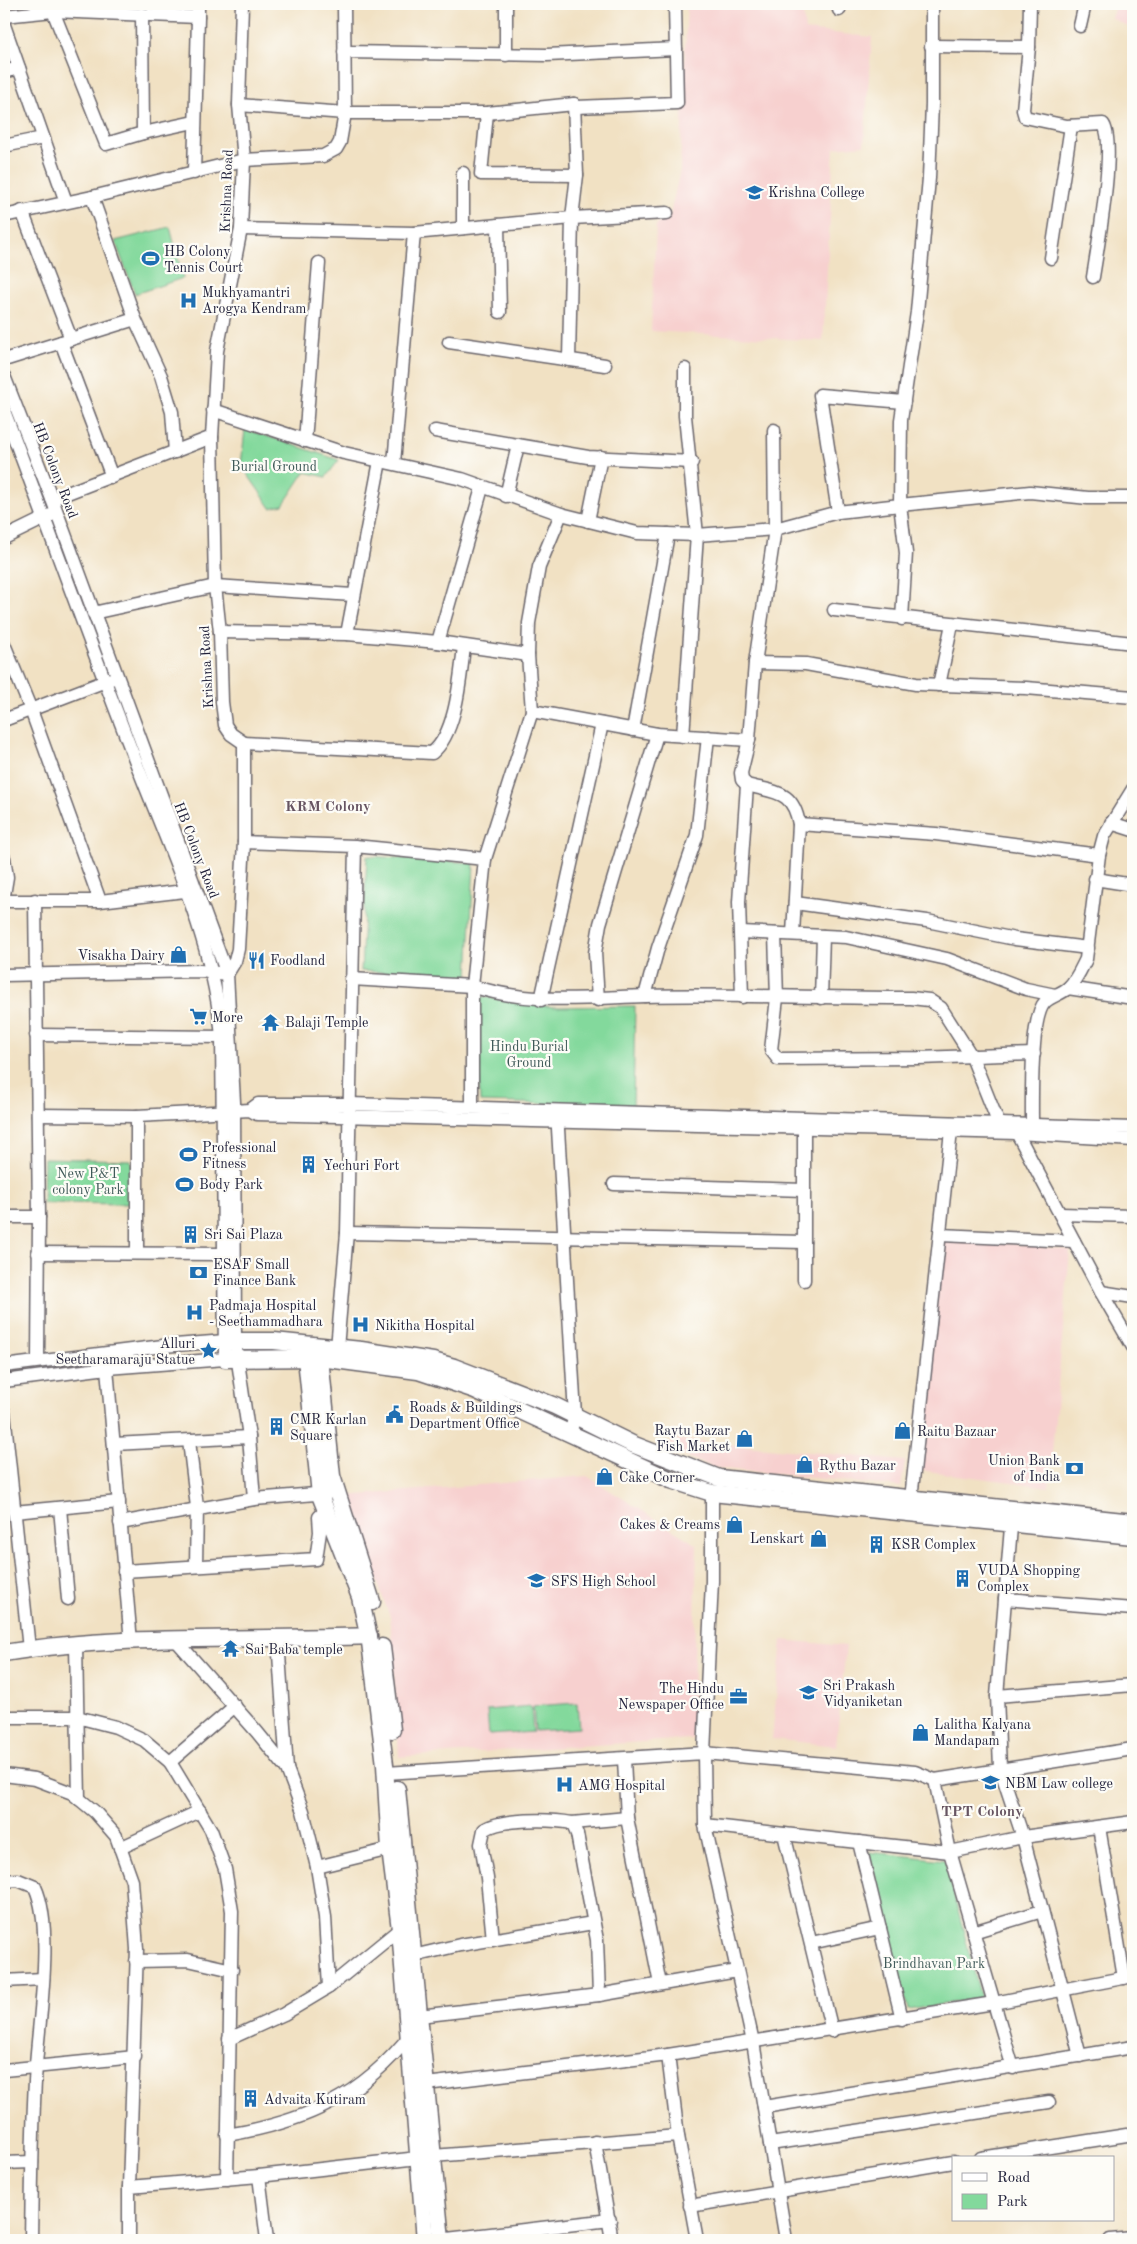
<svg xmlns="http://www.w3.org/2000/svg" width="1137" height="2244" viewBox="0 0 1137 2244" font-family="'Old Standard TT',serif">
<rect width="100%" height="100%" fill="#fdfcf7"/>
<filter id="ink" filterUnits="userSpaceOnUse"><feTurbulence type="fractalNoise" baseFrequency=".02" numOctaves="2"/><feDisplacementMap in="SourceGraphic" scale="10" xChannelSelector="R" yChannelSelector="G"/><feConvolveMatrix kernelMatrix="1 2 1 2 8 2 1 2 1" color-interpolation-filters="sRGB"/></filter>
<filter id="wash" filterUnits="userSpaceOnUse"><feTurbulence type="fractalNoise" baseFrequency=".0096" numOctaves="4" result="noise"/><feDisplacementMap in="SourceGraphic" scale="20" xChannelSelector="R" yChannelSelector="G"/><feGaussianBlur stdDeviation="1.12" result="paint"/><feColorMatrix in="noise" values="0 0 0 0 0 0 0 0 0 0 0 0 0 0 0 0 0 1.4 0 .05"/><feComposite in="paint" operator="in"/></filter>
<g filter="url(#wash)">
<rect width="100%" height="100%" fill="#f1e1c3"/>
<!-- built -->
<g fill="#f7d0cf">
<path d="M687 4H802L805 30 872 37 864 145 834 148 823 341 651 331 656 225 670 215 680 170Z"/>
<path d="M1116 4H1133V29L1111 18Z"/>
<path d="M942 1236 1070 1250 1049 1487 919 1470Z"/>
<path d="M672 1439 905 1461 901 1487 715 1468 668 1450Z"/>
<path d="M587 1476 697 1545 692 1739 399 1757 390 1617 346 1496Z"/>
<path d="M782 1640 846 1646 836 1746 772 1739Z"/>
</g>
<!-- green -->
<g fill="#83d99c" stroke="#527e6c">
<path d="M170 227 183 278 135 294 115 241Z"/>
<path d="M245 429 339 460 326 477 305 472 283 505 271 508 241 465Z"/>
<path d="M367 856 474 863 468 977 361 971Z"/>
<path d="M477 996 554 1007 635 1006 633 1106 480 1102Z"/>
<path d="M44 1158 131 1160 134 1179 130 1204 43 1203Z"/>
<path d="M577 1703 579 1728 535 1731 533 1706Z"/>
<path d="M531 1706 533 1732 489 1735 487 1710Z"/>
<path d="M869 1852 945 1860 981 1998 908 2010Z"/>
</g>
</g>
<g filter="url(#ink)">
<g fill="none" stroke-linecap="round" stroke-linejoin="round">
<defs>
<g id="minor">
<path d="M242 4 239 105 244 160 241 229 217 351 212 437 215 586 220 632 222 702 225 725 231 734 244 743"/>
<path d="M506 4V55"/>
<path d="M839 10 840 4"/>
<path d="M53 11 106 144 143 133 142 14"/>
<path d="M4 16 53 11 198 17V4"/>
<path d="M4 25 66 202"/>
<path d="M1080 26 1085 4"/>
<path d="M931 46 1029 47 1030 4"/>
<path d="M1029 47 1023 110 1025 117 1067 126 1103 124C1117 141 1097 251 1093 277"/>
<path d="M344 52 547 55 676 49"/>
<path d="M4 72 19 68"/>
<path d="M574 104 576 107 677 103 675 4"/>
<path d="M239 105 345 113H487L574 104 577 175 572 218 414 233 241 229"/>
<path d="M487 113 481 174 577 175"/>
<path d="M143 133 194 122"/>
<path d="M4 146 43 138"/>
<path d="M194 173 198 17"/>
<path d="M22 211 71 339"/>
<path d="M4 216 92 197"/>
<path d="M498 225 500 312"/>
<path d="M463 228V173"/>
<path d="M1051 258 1071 126"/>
<path d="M61 342 112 477"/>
<path d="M449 342 605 365"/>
<path d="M4 360 135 319"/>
<path d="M569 360 572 218 667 213"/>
<path d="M4 376 52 499 227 974 234 1102 235 1341 249 1437 254 1499"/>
<path d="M213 410 344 453 462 479 561 514 637 533 697 535 775 529 774 430"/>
<path d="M4 411C48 526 89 642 134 757 168 846 214 941 222 1037L225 1359 107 1368 4 1381"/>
<path d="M435 431 588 457 692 462"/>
<path d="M305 441 319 263"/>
<path d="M175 452 172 412 161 376 135 319 92 197 244 160 323 156 336 149 340 142 345 113 344 4"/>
<path d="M394 463 414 233"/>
<path d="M506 496 518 445"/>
<path d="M52 499 212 437"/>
<path d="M838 512 820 395 904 402"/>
<path d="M588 521 601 457"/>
<path d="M4 538 51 515"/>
<path d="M834 610 1133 643"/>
<path d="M93 613 215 586 353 595"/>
<path d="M902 619 906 553 900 505 1030 492 1088 498H1133"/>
<path d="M220 632 347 634 438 642 528 655"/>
<path d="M347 634 380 461"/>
<path d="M438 642 482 488"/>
<path d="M4 644 31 710 100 901"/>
<path d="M755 663 806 664 916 684 1026 688 1133 697"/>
<path d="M939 685 952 624"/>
<path d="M532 711 657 734 749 740"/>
<path d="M4 720 111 679"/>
<path d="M633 730 668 534"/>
<path d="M683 736 697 535 685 416V369"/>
<path d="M244 743 432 753C457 733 460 677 464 647"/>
<path d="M1111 823 1133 830"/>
<path d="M799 824 936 834 1099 855"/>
<path d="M244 842 355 846"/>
<path d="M4 858 7 877 4 895"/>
<path d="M485 859 532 711 528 655 529 623 539 567 561 514"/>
<path d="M1095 879 1133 885"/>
<path d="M35 900 39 1217 38 1361"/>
<path d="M4 901H100L193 890"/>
<path d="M795 903 927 921 1015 939 1088 948"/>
<path d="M741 932 846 937 947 959 1026 989 1055 995"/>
<path d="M775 934 777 998 771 1050 778 1059 919 1058 1034 1054"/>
<path d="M793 934 799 824C793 790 776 793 747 785L742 780 741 773 749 740 755 663 775 529 838 512 900 505 901 420 917 312 929 178 932 104V4"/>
<path d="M4 975 200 971 227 974 235 961 238 949 244 842V743"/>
<path d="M351 979 472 986C530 1005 586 998 645 996 733 994 822 998 911 998L929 1000 941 1008 972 1057 998 1122 1017 1133 1101 1292 1133 1347"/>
<path d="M1068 988 1133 998"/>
<path d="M645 996 658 948 697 835 708 737"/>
<path d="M742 997 739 902 747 785"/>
<path d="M821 998 823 936"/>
<path d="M541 1000 602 724"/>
<path d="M598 1000 595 953 600 924 657 734"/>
<path d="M36 1035 222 1037"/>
<path d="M250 1110 258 1104H350L1133 1128"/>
<path d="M557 1112 575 1415 570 1434"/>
<path d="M38 1115 137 1116 250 1110 257 1114 1017 1133 1133 1140"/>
<path d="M1032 1124C1032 1100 1030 1017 1045 1002 1051 996 1061 994 1068 988 1076 981 1081 969 1086 959L1099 855 1104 836 1133 789"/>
<path d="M614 1184 804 1190"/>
<path d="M1060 1214 1133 1216"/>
<path d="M4 1217H39"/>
<path d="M347 1233 804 1242"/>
<path d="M940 1235 1074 1241"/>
<path d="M137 1252V1116"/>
<path d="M38 1253 223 1254"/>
<path d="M804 1280V1128"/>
<path d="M1101 1292 1133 1297"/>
<path d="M337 1348 347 1233 355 846 485 859 472 986V1107"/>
<path d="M4 1366 163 1346 225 1341"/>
<path d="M107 1368 131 1642"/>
<path d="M4 1412 29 1649"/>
<path d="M189 1441 197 1507 196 1566"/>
<path d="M114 1444 249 1437"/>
<path d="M712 1493V1581L704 1753 705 1825 753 2042 786 2240"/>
<path d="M911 1499 951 1131"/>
<path d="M60 1508 68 1599"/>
<path d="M14 1512 119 1502"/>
<path d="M1012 1515 997 1696 1000 1768 1023 1837 1080 2056"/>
<path d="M120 1523 254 1499 328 1493"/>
<path d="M124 1571 316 1559 320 1532 319 1517 326 1510"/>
<path d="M1005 1599 1133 1609"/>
<path d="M176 1640 257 1732 287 1769 303 1811 317 1867 325 1917 329 1987 284 2014 229 2039"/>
<path d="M278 1640 287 1769"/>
<path d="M76 1645 79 1799"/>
<path d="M997 1696 1133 1685"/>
<path d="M4 1717H77L116 1727 144 1740 170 1762 211 1830 225 1869 232 1911 227 2179"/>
<path d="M624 1759 627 1818 660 1984"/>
<path d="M170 1762 235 1706"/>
<path d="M386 1773 704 1753 915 1772 935 1780"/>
<path d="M4 1775 35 1779 72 1793 95 1812 116 1836 132 1881 137 1949 129 2187"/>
<path d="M572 1823 627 1818"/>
<path d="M705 1825 784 1834 832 2031"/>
<path d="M1099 1827 1124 1978"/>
<path d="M784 1834 950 1852 1023 1837 1133 1822"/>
<path d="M859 1842 902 2019"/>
<path d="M120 1848 200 1811"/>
<path d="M317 1867 390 1849"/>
<path d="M4 1881 18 1880 35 1887C54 1928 39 2018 36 2065 32 2123 32 2182 31 2240"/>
<path d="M973 1932 1042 1911"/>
<path d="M493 1940 487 1878 481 1844 484 1830C501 1818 551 1819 572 1823L577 1834 597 1940 599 1995"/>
<path d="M811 1943 880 1928"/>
<path d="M413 1956 460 1945 593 1923"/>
<path d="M136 1961 188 1960 232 1970"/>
<path d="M4 1981 43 1979"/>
<path d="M329 1987 400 1929"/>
<path d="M419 2016 599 1995 737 1971"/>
<path d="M1013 2068 950 1852 935 1780 1133 1749"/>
<path d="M4 2070 135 2057"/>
<path d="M426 2084 668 2055"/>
<path d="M764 2107 1133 2047"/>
<path d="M227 2135C305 2122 362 2097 412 2033"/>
<path d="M595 2142 612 2240"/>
<path d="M770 2144 1049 2102"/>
<path d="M433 2156 678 2136"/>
<path d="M981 2158 1133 2134"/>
<path d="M4 2163 32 2162"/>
<path d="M259 2176 267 2240"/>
<path d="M690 2206 953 2162"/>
<path d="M129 2240V2187L259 2176 418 2158"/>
<path d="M438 2240 610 2220"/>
<path d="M697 2240 678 2136 668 2055 994 2003 1133 1976"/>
<path d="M1110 2240 1133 2238"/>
</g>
<g id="major">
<path d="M225 1341H274L361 1350 433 1361 454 1367 555 1406 632 1444 719 1478 1133 1522"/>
<path d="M306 1358 320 1495 360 1597 370 1642 385 1765 390 1849 400 1929 425 2240"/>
<path d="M320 1358 332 1476 372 1602"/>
<path d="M225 1359 320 1358 418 1371 475 1390 671 1480 712 1493 1133 1536"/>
<path d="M382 1647 392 1730"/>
<path d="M4 1653C124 1633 248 1641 369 1636"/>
<path d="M397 1789 441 2240"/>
</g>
</defs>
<!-- minor casing -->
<use href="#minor" stroke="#6a656b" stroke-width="15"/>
<!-- major casing -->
<use href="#major" stroke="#6a656b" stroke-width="19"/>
<!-- minor -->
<use href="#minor" stroke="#fff" stroke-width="12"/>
<!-- major -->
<use href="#major" stroke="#fff" stroke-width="16"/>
</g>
</g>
<!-- icons -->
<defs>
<symbol id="university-bare" viewBox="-9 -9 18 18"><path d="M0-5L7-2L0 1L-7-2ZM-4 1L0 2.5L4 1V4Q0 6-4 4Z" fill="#1f6fb2" stroke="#fdfcf7" stroke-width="2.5" paint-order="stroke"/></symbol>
<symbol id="stadium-bare" viewBox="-9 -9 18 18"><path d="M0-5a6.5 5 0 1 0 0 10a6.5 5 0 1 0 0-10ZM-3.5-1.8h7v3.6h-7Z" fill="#1f6fb2" stroke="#fdfcf7" stroke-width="2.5" paint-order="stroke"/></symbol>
<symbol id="hospital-bare" viewBox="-9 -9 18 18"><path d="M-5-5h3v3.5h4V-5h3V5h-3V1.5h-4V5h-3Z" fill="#1f6fb2" stroke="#fdfcf7" stroke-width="2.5" paint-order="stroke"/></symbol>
<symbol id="shop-bare" viewBox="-9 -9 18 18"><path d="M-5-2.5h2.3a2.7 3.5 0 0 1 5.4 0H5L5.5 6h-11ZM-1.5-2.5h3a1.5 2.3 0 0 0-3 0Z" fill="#1f6fb2" stroke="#fdfcf7" stroke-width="2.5" paint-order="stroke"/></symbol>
<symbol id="restaurant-bare" viewBox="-9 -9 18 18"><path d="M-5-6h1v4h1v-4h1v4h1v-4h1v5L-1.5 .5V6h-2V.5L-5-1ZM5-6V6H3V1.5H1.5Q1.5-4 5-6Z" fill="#1f6fb2" stroke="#fdfcf7" stroke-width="2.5" paint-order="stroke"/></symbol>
<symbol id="supermarket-bare" viewBox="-9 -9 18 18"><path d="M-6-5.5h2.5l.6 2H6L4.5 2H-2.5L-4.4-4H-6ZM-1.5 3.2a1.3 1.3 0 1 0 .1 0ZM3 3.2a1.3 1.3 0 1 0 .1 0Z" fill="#1f6fb2" stroke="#fdfcf7" stroke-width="2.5" paint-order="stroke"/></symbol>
<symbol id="temple-bare" viewBox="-9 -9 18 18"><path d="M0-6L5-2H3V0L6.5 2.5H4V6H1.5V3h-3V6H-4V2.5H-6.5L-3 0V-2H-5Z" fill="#1f6fb2" stroke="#fdfcf7" stroke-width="2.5" paint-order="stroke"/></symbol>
<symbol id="building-bare" viewBox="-9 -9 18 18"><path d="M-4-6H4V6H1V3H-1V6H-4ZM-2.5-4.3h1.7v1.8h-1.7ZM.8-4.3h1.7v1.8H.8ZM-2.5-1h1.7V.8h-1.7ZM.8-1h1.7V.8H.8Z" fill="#1f6fb2" stroke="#fdfcf7" stroke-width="2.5" paint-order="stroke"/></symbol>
<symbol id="bank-bare" viewBox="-9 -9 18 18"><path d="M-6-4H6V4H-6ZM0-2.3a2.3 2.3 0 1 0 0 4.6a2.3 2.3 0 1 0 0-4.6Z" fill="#1f6fb2" stroke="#fdfcf7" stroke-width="2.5" paint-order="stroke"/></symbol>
<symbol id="sight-bare" viewBox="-9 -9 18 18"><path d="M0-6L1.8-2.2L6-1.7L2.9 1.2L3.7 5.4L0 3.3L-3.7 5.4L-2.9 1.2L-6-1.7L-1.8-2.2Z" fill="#1f6fb2" stroke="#fdfcf7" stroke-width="2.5" paint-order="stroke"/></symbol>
<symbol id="civic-bare" viewBox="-9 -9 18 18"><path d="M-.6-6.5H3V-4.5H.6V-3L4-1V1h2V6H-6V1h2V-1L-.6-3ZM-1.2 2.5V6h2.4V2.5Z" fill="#1f6fb2" stroke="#fdfcf7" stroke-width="2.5" paint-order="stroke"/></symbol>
<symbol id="school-bare" viewBox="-9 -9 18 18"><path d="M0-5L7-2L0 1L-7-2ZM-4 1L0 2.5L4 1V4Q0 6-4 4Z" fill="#1f6fb2" stroke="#fdfcf7" stroke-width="2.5" paint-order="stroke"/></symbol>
<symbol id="office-bare" viewBox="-9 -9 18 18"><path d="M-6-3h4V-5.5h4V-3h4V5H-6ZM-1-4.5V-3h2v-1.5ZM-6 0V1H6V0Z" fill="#1f6fb2" stroke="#fdfcf7" stroke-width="2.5" paint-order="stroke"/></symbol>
</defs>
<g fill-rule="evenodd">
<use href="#university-bare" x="742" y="180" width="25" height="25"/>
<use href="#stadium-bare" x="138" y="246" width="25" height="25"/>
<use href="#hospital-bare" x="176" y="288" width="25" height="25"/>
<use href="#shop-bare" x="166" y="942" width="25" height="25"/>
<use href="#restaurant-bare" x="244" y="948" width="25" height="25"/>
<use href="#supermarket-bare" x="186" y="1004" width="25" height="25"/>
<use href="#temple-bare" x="258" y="1010" width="25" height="25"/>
<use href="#stadium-bare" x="176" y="1142" width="25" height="25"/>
<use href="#building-bare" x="296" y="1152" width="25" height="25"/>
<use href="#stadium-bare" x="172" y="1172" width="25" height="25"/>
<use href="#building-bare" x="178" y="1222" width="25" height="25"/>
<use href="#bank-bare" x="186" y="1260" width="25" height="25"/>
<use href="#hospital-bare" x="182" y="1300" width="25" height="25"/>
<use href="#hospital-bare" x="348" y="1312" width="25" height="25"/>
<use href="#sight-bare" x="196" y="1338" width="25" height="25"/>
<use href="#civic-bare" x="382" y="1402" width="25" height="25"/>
<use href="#building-bare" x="264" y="1414" width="25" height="25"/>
<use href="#shop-bare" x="890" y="1418" width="25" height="25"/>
<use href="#shop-bare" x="732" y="1426" width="25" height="25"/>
<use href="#shop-bare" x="792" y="1452" width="25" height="25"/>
<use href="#bank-bare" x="1062" y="1456" width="25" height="25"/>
<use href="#shop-bare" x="592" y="1464" width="25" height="25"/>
<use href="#shop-bare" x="722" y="1512" width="25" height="25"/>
<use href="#shop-bare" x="806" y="1526" width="25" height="25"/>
<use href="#building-bare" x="864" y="1532" width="25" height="25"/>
<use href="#building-bare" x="950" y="1566" width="25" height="25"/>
<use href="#school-bare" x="524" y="1568" width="25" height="25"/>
<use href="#temple-bare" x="218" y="1636" width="25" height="25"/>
<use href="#school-bare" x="796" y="1680" width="25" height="25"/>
<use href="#office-bare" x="726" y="1684" width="25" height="25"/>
<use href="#shop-bare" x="908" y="1720" width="25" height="25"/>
<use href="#university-bare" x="978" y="1770" width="25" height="25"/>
<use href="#hospital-bare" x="552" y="1772" width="25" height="25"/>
<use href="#building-bare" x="238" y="2086" width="25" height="25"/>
</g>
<g text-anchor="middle" stroke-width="4.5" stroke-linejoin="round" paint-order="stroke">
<!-- street labels -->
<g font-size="14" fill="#22223b" stroke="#fdfcf7">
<text transform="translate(226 191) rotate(-88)" y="5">Krishna Road</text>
<text transform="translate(56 470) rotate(69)" y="5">HB Colony Road</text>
<text transform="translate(206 667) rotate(-93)" y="5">Krishna Road</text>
<text transform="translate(197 850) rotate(69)" y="5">HB Colony Road</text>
</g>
<!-- poi labels -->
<g font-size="14" fill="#22223b" stroke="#fdfcf7" text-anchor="start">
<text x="768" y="197">Krishna College</text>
<text x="164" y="256">HB Colony<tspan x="164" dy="16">Tennis Court</tspan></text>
<text x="202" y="297">Mukhyamantri<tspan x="202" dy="16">Arogya Kendram</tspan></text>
<text x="165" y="960" text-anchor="end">Visakha Dairy</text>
<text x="270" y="965">Foodland</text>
<text x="212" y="1022">More</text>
<text x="285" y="1027">Balaji Temple</text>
<text x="202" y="1152">Professional<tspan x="202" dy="16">Fitness</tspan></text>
<text x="323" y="1170">Yechuri Fort</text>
<text x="199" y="1189">Body Park</text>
<text x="204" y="1239">Sri Sai Plaza</text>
<text x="213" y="1269">ESAF Small<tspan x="213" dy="16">Finance Bank</tspan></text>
<text x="209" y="1310">Padmaja Hospital<tspan x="209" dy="16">- Seethammadhara</tspan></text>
<text x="375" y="1330">Nikitha Hospital</text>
<text x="195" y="1348" text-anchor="end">Alluri<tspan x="195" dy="16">Seetharamaraju Statue</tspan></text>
<text x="409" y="1412">Roads &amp; Buildings<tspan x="409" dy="16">Department Office</tspan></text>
<text x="290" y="1424">CMR Karlan<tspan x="290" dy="16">Square</tspan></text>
<text x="730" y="1435" text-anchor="end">Raytu Bazar<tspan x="730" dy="16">Fish Market</tspan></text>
<text x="917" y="1436">Raitu Bazaar</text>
<text x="1060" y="1465" text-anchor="end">Union Bank<tspan x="1060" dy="16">of India</tspan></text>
<text x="819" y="1470">Rythu Bazar</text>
<text x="619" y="1482">Cake Corner</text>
<text x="720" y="1529" text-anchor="end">Cakes &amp; Creams</text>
<text x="804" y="1543" text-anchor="end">Lenskart</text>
<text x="891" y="1549">KSR Complex</text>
<text x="977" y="1575">VUDA Shopping<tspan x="977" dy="16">Complex</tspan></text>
<text x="551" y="1586">SFS High School</text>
<text x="245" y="1654">Sai Baba temple</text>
<text x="823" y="1690">Sri Prakash<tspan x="823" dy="16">Vidyaniketan</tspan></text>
<text x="724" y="1693" text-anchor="end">The Hindu<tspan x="724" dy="16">Newspaper Office</tspan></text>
<text x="934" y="1729">Lalitha Kalyana<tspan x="934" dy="16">Mandapam</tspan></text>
<text x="1005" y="1788">NBM Law college</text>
<text x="578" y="1790">AMG Hospital</text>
<text x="264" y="2104">Advaita Kutiram</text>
</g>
<!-- park labels -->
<g font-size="14" fill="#3f5958" stroke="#fdfcf7">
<text x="274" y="471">Burial Ground</text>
<text x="529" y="1051">Hindu Burial<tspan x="529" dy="16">Ground</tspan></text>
<text x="88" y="1178">New P&amp;T<tspan x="88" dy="16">colony Park</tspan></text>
<text x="934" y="1968">Brindhavan Park</text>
</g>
<!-- neighbourhood labels -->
<g font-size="15" font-weight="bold" fill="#675562" stroke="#fdfcf7">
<text x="328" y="811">KRM Colony</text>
<text x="982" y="1816">TPT Colony</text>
</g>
</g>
<!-- margin -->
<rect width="1137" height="2244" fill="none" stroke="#fdfcf7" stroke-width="20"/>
<!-- legend -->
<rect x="952" y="2156" width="162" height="65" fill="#fdfcf7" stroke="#a5a5ac"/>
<rect x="962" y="2173" width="25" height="8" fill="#ffffff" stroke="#a5a5ac"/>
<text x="997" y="2182" font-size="15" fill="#22223b">Road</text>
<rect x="962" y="2194" width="25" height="15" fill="#83d99c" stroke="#a5a5ac"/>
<text x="997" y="2206" font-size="15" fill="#22223b">Park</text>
</svg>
